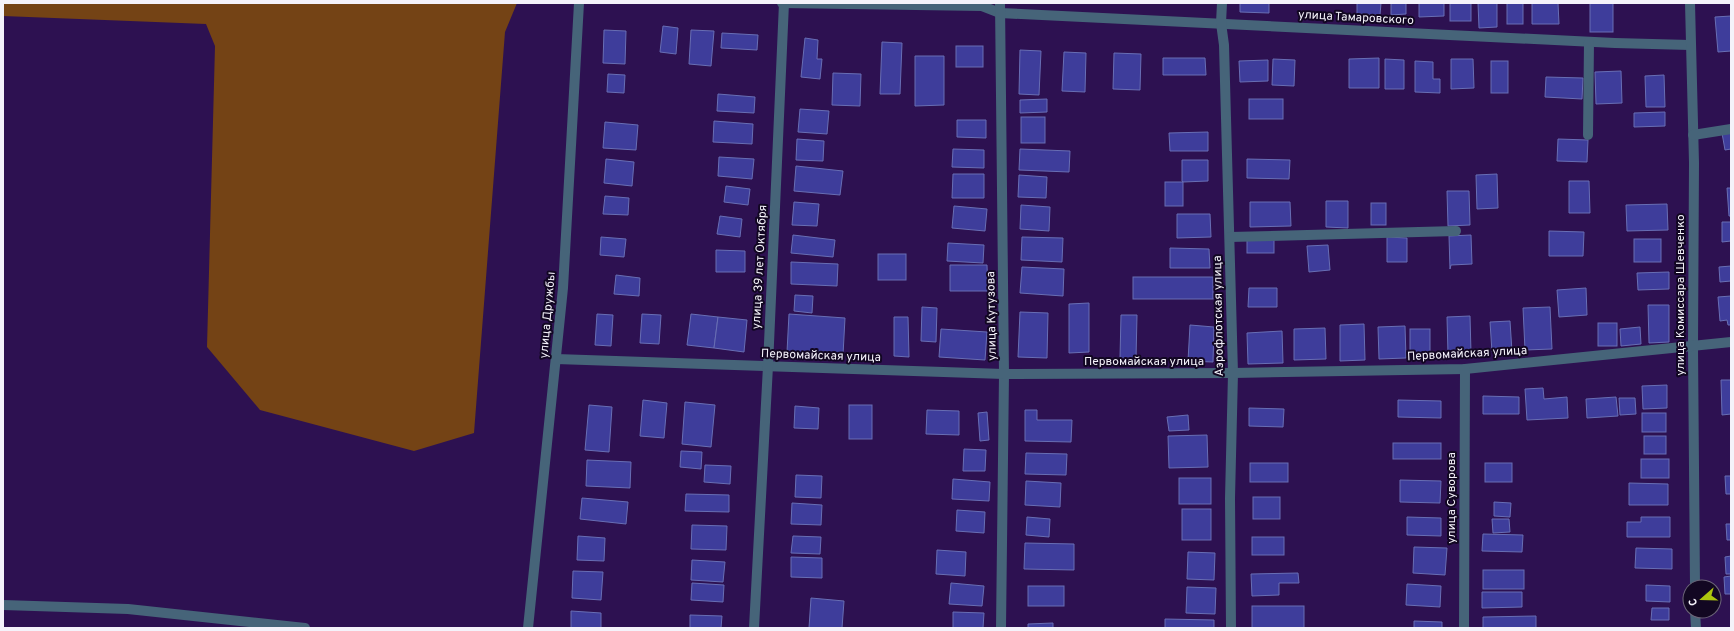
<svg xmlns="http://www.w3.org/2000/svg" width="1734" height="631" viewBox="0 0 1734 631" font-family="Overpass,sans-serif">
<rect width="100%" height="100%" fill="#2d1151"/>
<!-- forest -->
<path fill="#744315" d="M3 3H517L505 32 474 433 414 451 260 410 207 347 215 46 206 24 3 16Z"/>
<!-- building -->
<g fill="#3e3d9b" stroke="#686eb4">
<path d="M1240 3H1269V13L1240 12Z"/>
<path d="M1357 3H1381L1380 15 1357 14Z"/>
<path d="M1391 3H1406V14L1391 15Z"/>
<path d="M1419 3H1444V16L1419 17Z"/>
<rect x="1450" y="3" width="21" height="18"/>
<path d="M1478 3H1497V27L1479 28Z"/>
<rect x="1507" y="3" width="16" height="21"/>
<path d="M1532 3H1558L1559 24H1532Z"/>
<rect x="1590" y="3" width="23" height="29"/>
<path d="M1731 16V51L1718 52 1715 17Z"/>
<path d="M663 26 678 28 676 54 660 52Z"/>
<path d="M604 30 626 31 625 64 603 63Z"/>
<path d="M691 30 714 31 711 66 689 64Z"/>
<path d="M722 33 758 35 757 50 721 48Z"/>
<path d="M805 38 818 40 817 59H822L820 79 801 77Z"/>
<path d="M882 42 902 43 900 94H880Z"/>
<rect x="956" y="46" width="27" height="21"/>
<path d="M1020 50 1041 51 1039 95 1019 94Z"/>
<path d="M1064 52 1086 53 1085 92 1062 91Z"/>
<path d="M1114 53 1141 54 1140 90 1113 89Z"/>
<path d="M915 56H944V105L915 106Z"/>
<path d="M1163 58H1205L1206 75H1163Z"/>
<path d="M1379 58V88H1349V59Z"/>
<path d="M1273 59 1295 60 1294 86 1272 85Z"/>
<path d="M1385 59 1404 60V89H1385Z"/>
<path d="M1451 59H1473L1474 88 1451 89Z"/>
<path d="M1268 60V81L1240 82 1239 61Z"/>
<path d="M1415 61 1433 62V79H1440V93L1415 92Z"/>
<rect x="1491" y="61" width="17" height="32"/>
<path d="M1621 71 1622 103 1596 104 1595 72Z"/>
<path d="M833 73 861 74 860 106 832 105Z"/>
<path d="M608 74 625 75 624 93 607 92Z"/>
<path d="M1664 75 1665 107H1646L1645 76Z"/>
<path d="M1546 77 1583 78 1582 99 1545 97Z"/>
<path d="M718 94 755 97 754 113 717 111Z"/>
<path d="M1047 99V112L1020 113V100Z"/>
<rect x="1249" y="99" width="34" height="20"/>
<path d="M800 109 829 111 827 134 798 132Z"/>
<path d="M1665 112V126L1634 127V113Z"/>
<rect x="1021" y="117" width="24" height="26"/>
<path d="M957 120H986V138L957 137Z"/>
<path d="M714 121 753 124 752 144 713 142Z"/>
<path d="M605 122 638 125 636 150 603 148Z"/>
<path d="M1208 132V151H1170L1169 133Z"/>
<path d="M1731 132V149L1725 150 1722 133Z"/>
<path d="M797 139 824 141 823 161 796 160Z"/>
<path d="M1558 139 1588 140 1587 162 1557 161Z"/>
<path d="M953 149 984 150V168L952 167Z"/>
<path d="M1020 149 1070 151 1069 172 1019 170Z"/>
<path d="M719 157 754 159 752 179 718 176Z"/>
<path d="M606 159 634 162 632 186 604 183Z"/>
<path d="M1247 159 1290 160 1289 179 1247 178Z"/>
<path d="M1182 160H1208V181L1183 182 1182 181Z"/>
<path d="M796 166 843 171 840 195 794 191Z"/>
<path d="M953 174H984V198H952Z"/>
<path d="M1497 174 1498 208 1477 209 1476 175Z"/>
<path d="M1019 175 1047 177 1046 198 1018 197Z"/>
<path d="M1569 181H1589L1590 213H1569Z"/>
<rect x="1165" y="182" width="18" height="24"/>
<path d="M726 186 750 189 748 205 724 202Z"/>
<path d="M1727 188H1731V216H1729Z"/>
<path d="M1447 191H1469L1470 225 1448 226Z"/>
<path d="M605 196 629 198 628 215 603 214Z"/>
<path d="M1326 201H1348V228L1326 227Z"/>
<path d="M794 202 819 204 817 226 792 225Z"/>
<path d="M1250 202H1290L1291 226 1250 227Z"/>
<rect x="1371" y="203" width="15" height="22"/>
<path d="M1667 204 1668 230 1627 231 1626 205Z"/>
<path d="M1021 205 1050 207 1049 231 1020 229Z"/>
<path d="M954 206 987 209 985 231 952 228Z"/>
<path d="M1177 214H1210L1211 237 1177 238Z"/>
<path d="M720 216 742 219 740 237 717 234Z"/>
<path d="M1722 222H1731V241L1722 242Z"/>
<path d="M1549 231 1584 232 1583 256H1549Z"/>
<path d="M793 235 835 240 833 257 791 253Z"/>
<path d="M1471 235 1472 264 1451 265 1450 269 1449 236Z"/>
<path d="M601 237 626 239 624 257 600 255Z"/>
<path d="M1022 237 1063 238 1062 262 1021 260Z"/>
<path d="M1387 237 1407 238V262H1387Z"/>
<rect x="1247" y="238" width="27" height="15"/>
<rect x="1634" y="239" width="27" height="23"/>
<path d="M948 243 984 245 983 263 947 261Z"/>
<path d="M1328 245 1330 270 1309 272 1307 246Z"/>
<path d="M1170 248 1209 249 1210 268H1170Z"/>
<path d="M716 250 745 251V272H716Z"/>
<rect x="878" y="254" width="28" height="26"/>
<path d="M791 262 838 264 837 286 791 284Z"/>
<path d="M950 265H987L988 291H950Z"/>
<path d="M1731 266V281L1720 282 1719 267Z"/>
<path d="M1022 267 1064 269 1063 296 1020 293Z"/>
<path d="M1669 272V289L1638 290 1637 273Z"/>
<path d="M616 275 640 278 639 296 614 294Z"/>
<rect x="1133" y="277" width="80" height="22"/>
<path d="M1249 288H1277V307H1248Z"/>
<path d="M1586 288 1587 315 1559 317 1557 290Z"/>
<path d="M795 295 813 296 812 313 794 311Z"/>
<path d="M1731 296V325H1728L1727 320 1720 321 1718 297Z"/>
<path d="M1089 303V352L1069 353V304Z"/>
<path d="M1648 305H1669V342L1649 343Z"/>
<path d="M922 307 937 308 936 342 921 341Z"/>
<path d="M1550 307 1552 349 1525 350 1523 308Z"/>
<path d="M1020 312 1048 313 1047 358 1018 357Z"/>
<path d="M597 314 613 315 611 346 595 345Z"/>
<path d="M642 314 661 315 659 344 640 343Z"/>
<path d="M691 314 718 317 714 348 687 345Z"/>
<path d="M789 314 845 318 843 355 787 352Z"/>
<path d="M1121 315H1137L1136 359 1120 358Z"/>
<path d="M1470 316 1471 353 1448 354 1447 317Z"/>
<path d="M718 317 747 320 744 352 714 348Z"/>
<path d="M894 317H908L909 357 894 356Z"/>
<path d="M1510 321 1512 352H1492L1490 322Z"/>
<rect x="1598" y="323" width="19" height="23"/>
<path d="M1364 324 1365 360 1340 361V325Z"/>
<path d="M1190 325 1214 327 1213 362 1188 361Z"/>
<path d="M1405 326 1406 358 1379 359 1378 327Z"/>
<path d="M1640 327 1641 344 1621 346 1620 329Z"/>
<path d="M1325 328 1326 359 1294 360V329Z"/>
<path d="M941 329 987 332 985 360 939 357Z"/>
<rect x="1410" y="329" width="20" height="25"/>
<path d="M1282 331 1283 363 1248 364 1247 333Z"/>
<path d="M1721 380H1731V414L1722 415Z"/>
<path d="M1667 385V408L1643 409 1642 386Z"/>
<path d="M1543 388 1544 399 1567 397 1568 418 1527 420 1525 389Z"/>
<path d="M1483 396 1519 397V414H1483Z"/>
<path d="M1616 397 1618 416 1587 418 1586 399Z"/>
<path d="M1619 398H1635L1636 414 1620 415Z"/>
<path d="M643 400 667 403 664 438 640 436Z"/>
<path d="M1398 400 1441 401V418L1398 417Z"/>
<path d="M685 402 715 405 711 447 682 444Z"/>
<path d="M589 405 612 407 609 452 585 450Z"/>
<rect x="849" y="405" width="23" height="34"/>
<path d="M795 406 819 408 818 429 794 428Z"/>
<path d="M1249 408 1284 409 1283 427 1249 426Z"/>
<path d="M927 410 959 411V435L926 434Z"/>
<path d="M1025 410H1037V420H1072L1071 442 1025 441Z"/>
<path d="M987 412 989 440 980 441 978 413Z"/>
<rect x="1642" y="413" width="24" height="19"/>
<path d="M1188 415 1189 430 1169 431 1167 417Z"/>
<path d="M1207 435 1208 467 1169 468 1168 436Z"/>
<rect x="1644" y="436" width="22" height="18"/>
<rect x="1393" y="443" width="48" height="16"/>
<path d="M964 449 986 450 985 471H963Z"/>
<path d="M681 451 702 452 701 469 680 467Z"/>
<path d="M1026 453 1067 454 1066 475 1025 474Z"/>
<rect x="1641" y="459" width="28" height="19"/>
<path d="M587 460 631 462 630 488 586 486Z"/>
<rect x="1250" y="463" width="38" height="19"/>
<rect x="1485" y="463" width="27" height="19"/>
<path d="M705 465 731 466 730 484 704 482Z"/>
<path d="M796 475 822 476 821 498 795 497Z"/>
<path d="M1725 476H1731V494H1726Z"/>
<rect x="1179" y="478" width="32" height="26"/>
<path d="M953 479 990 482 989 501 952 499Z"/>
<path d="M1400 480 1441 481 1440 503 1400 502Z"/>
<path d="M1026 481 1061 483 1060 507 1025 505Z"/>
<path d="M1629 483 1668 484V505H1629Z"/>
<path d="M686 494 729 495V512L685 511Z"/>
<rect x="1253" y="497" width="27" height="22"/>
<path d="M582 498 628 502 626 524 580 519Z"/>
<path d="M1494 502 1511 503 1510 517 1494 516Z"/>
<path d="M792 503 822 505 821 525 791 524Z"/>
<rect x="1182" y="509" width="29" height="31"/>
<path d="M957 510 985 512 984 533 956 531Z"/>
<path d="M1027 517 1050 519 1049 537 1026 535Z"/>
<path d="M1407 517 1441 518V536L1407 535Z"/>
<path d="M1641 517H1670V537H1627V522H1641Z"/>
<path d="M1492 519H1509L1510 532 1493 533Z"/>
<path d="M1726 524H1731V540H1727Z"/>
<path d="M692 525 727 526 726 550 691 549Z"/>
<path d="M1483 534 1523 535 1522 552 1482 551Z"/>
<path d="M578 536 605 538 604 561 577 560Z"/>
<path d="M793 536 821 537 820 554 791 553Z"/>
<rect x="1252" y="537" width="32" height="18"/>
<path d="M1025 543 1074 544V570L1024 569Z"/>
<path d="M1414 547 1447 548 1445 575 1413 573Z"/>
<path d="M1636 548 1672 549V569L1635 568Z"/>
<path d="M937 550 966 552 965 576 936 574Z"/>
<path d="M1188 552 1215 553 1214 580 1187 579Z"/>
<path d="M1731 556V574H1726L1725 557Z"/>
<path d="M791 557 822 558V578L791 577Z"/>
<path d="M692 560 725 562 723 582 691 580Z"/>
<rect x="1483" y="570" width="41" height="19"/>
<path d="M573 571 603 572 601 600 572 598Z"/>
<path d="M1298 573 1299 583H1279V595L1252 596 1251 574Z"/>
<path d="M1731 576V594H1725L1724 577Z"/>
<path d="M692 583 724 585 723 602 691 600Z"/>
<path d="M951 583 984 586 982 606 949 604Z"/>
<path d="M1407 584 1441 586 1440 607 1406 605Z"/>
<path d="M1646 585 1670 586V602L1646 601Z"/>
<rect x="1028" y="586" width="36" height="20"/>
<path d="M1187 587 1216 588 1215 614 1186 613Z"/>
<path d="M1482 592H1522V607L1482 608Z"/>
<path d="M811 598 844 601 842 628H809Z"/>
<rect x="1252" y="606" width="52" height="22"/>
<path d="M1652 608H1669V620H1651Z"/>
<path d="M571 611 601 613V628H571Z"/>
<path d="M953 612 984 613 983 628H953Z"/>
<path d="M690 615 722 616 721 628H690Z"/>
<path d="M1536 616V628H1483V617Z"/>
<path d="M1165 619 1214 620V628H1165Z"/>
<path d="M1414 621 1442 622V628H1414Z"/>
<path d="M1053 623V628H1028V624Z"/>
</g>
<g fill="none" stroke-linecap="round" stroke-linejoin="round">
<!-- minor -->
<g stroke="#466479" stroke-width="10">
<path d="M782 3 982 6 1000 13 1615 43 1690 45"/>
<path d="M1000 3 1004 374 1001 628"/>
<path d="M1222 3 1221 23 1224 45 1233 373 1230 498 1231 628"/>
<path d="M1690 3 1694 163 1693 347 1695 587"/>
<path d="M1588 135 1589 42"/>
<path d="M1693 135 1731 129"/>
<path d="M1230 237 1456 231"/>
<path d="M556 359 1004 374 1233 373 1465 369 1731 342"/>
<path d="M3 605 128 609 305 628"/>
<path d="M1695 611 1696 628"/>
<path d="M528 628 563 288 579 3"/>
<path d="M754 628 768 366 784 3"/>
<path d="M1464 628 1465 369"/>
</g>
</g>
<g text-anchor="middle" stroke-width="4" stroke-linejoin="round" paint-order="stroke">
<!-- street labels -->
<g font-size="12" fill="#f4f2fa" stroke="#120722">
<text transform="translate(1356 17) rotate(3)" y="4">улица Тамаровского</text>
<text transform="translate(759 267) rotate(-87)" y="4">улица 39 лет Октября</text>
<text transform="translate(1680 295) rotate(-90)" y="4">улица Комиссара Шевченко</text>
<text transform="translate(547 315) rotate(-85)" y="4">улица Дружбы</text>
<text transform="translate(991 316) rotate(-91)" y="4">улица Кутузова</text>
<text transform="translate(1218 316) rotate(-91)" y="4">Аэрофлотская улица</text>
<text transform="translate(1467 353) rotate(-3)" y="4">Первомайская улица</text>
<text transform="translate(821 355) rotate(2)" y="4">Первомайская улица</text>
<text x="1144" y="365">Первомайская улица</text>
<text transform="translate(1451 498) rotate(-90)" y="4">улица Суворова</text>
</g>
</g>
<!-- border -->
<rect width="1734" height="631" fill="none" stroke="#f4f2fa" stroke-width="8"/>
<!-- north arrow -->
<g transform="translate(1702 599) rotate(250)"><circle r="19" fill="#120722" stroke="#6c6578"/>
<path d="M0-3L7 15L0 10L-7 15Z" fill="#adc60f"/>
<text y="-6" font-size="11" font-weight="bold" text-anchor="middle" fill="#f4f2fa">С</text>
</g>
</svg>
